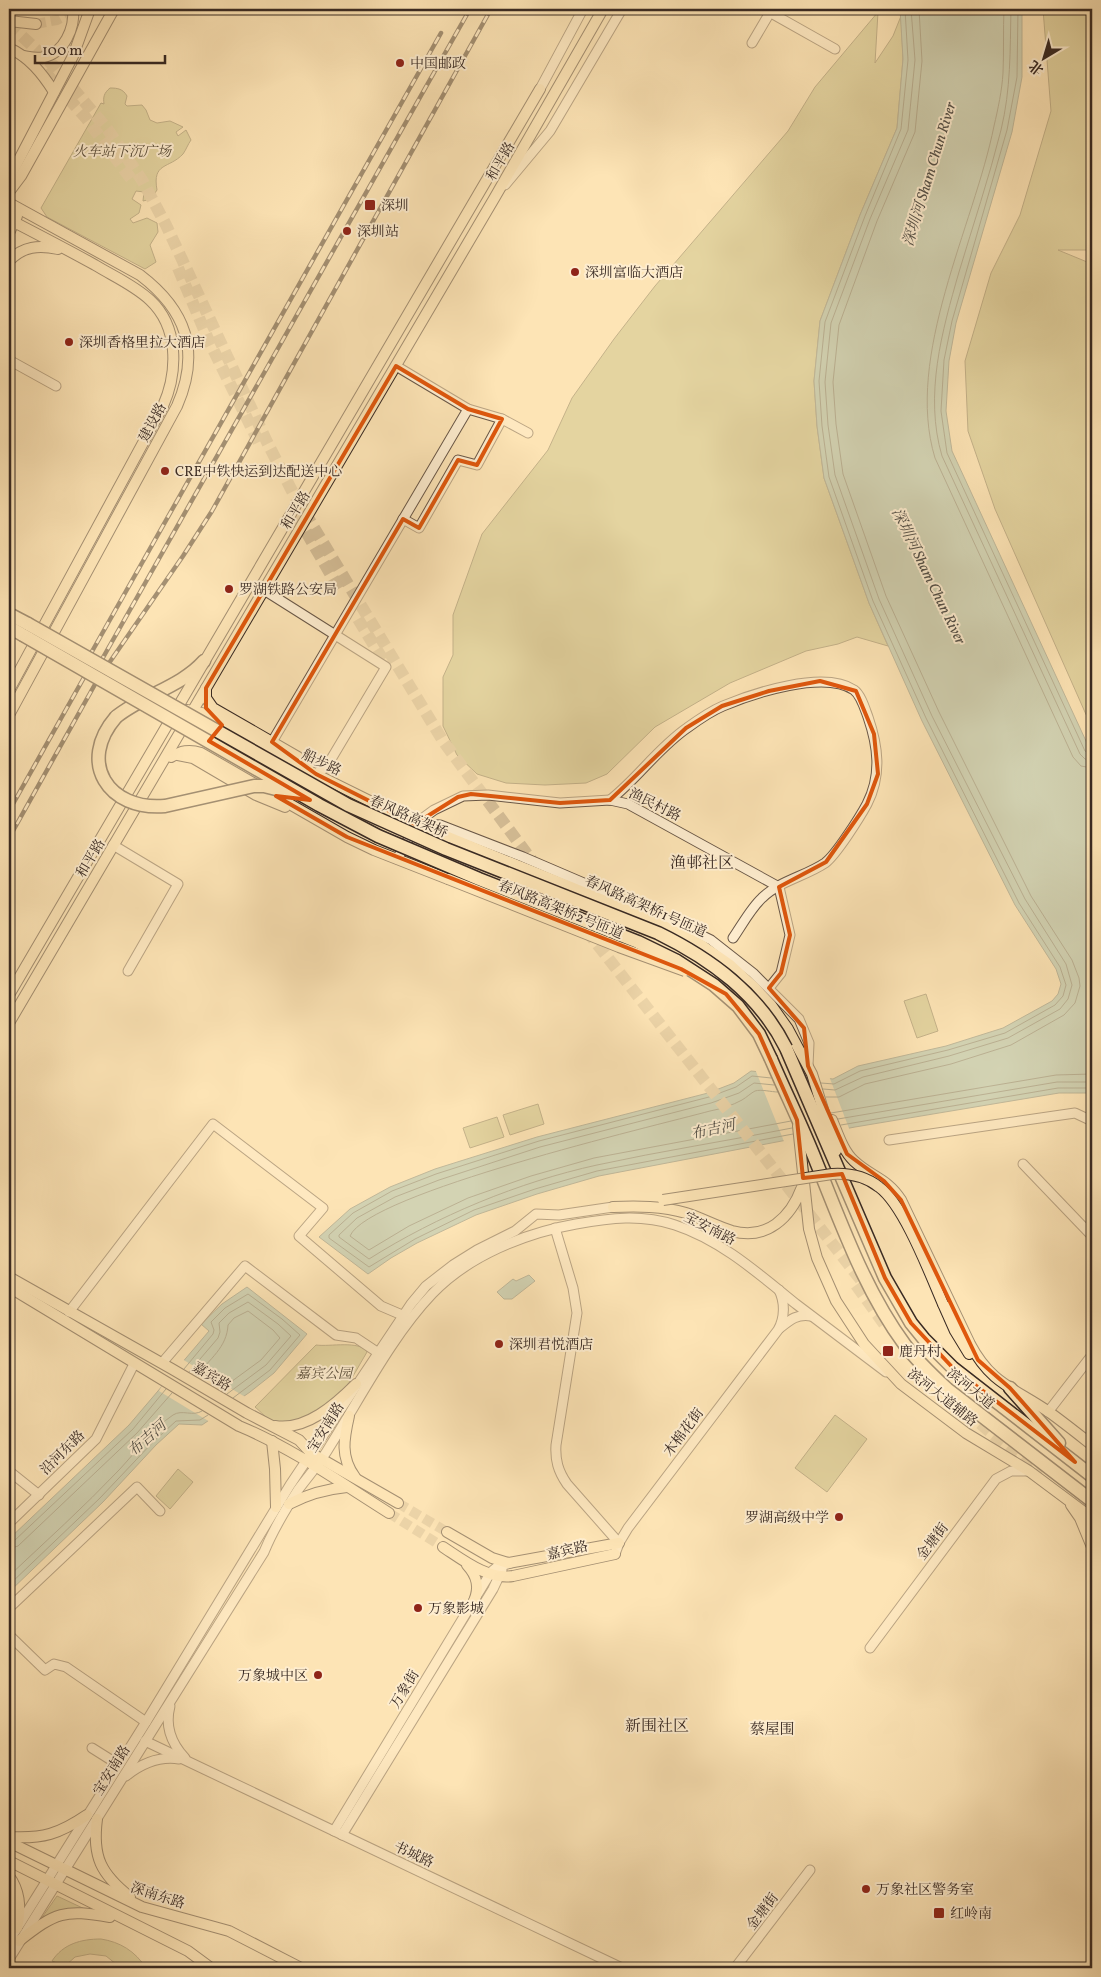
<svg xmlns="http://www.w3.org/2000/svg" width="1101" height="1977" viewBox="0 0 1101 1977" font-family="Vollkorn,'Noto Serif SC',serif">
<rect width="100%" height="100%" fill="#fde4b5"/>
<filter id="stains"><feTurbulence type="fractalNoise" baseFrequency=".004" numOctaves="4"/><feColorMatrix values="0 0 0 0 .2 0 0 0 0 .09 0 0 0 0 .02 0 0 0 .5 -.17"/></filter>
<radialGradient id="worn" r=".72"><stop offset=".6" stop-color="#630" stop-opacity="0"/><stop offset="1" stop-color="#630" stop-opacity=".3"/></radialGradient>
<!-- green -->
<g fill="#c6c288" stroke="#807656">
<path d="M1043 9H1092V250H1058L1092 264V728L995 509 968 431 965 361 991 273 1020 215 1051 111Z"/>
<path d="M878 12 875 63 893 36 901 16 903 59 897 128 860 215 820 321 814 381 817 426 824 478 869 603 888 646 857 637 838 644 806 651 730 683 655 727 607 774 586 783 545 785 506 783 477 774 457 755 443 726V677L453 655V615L482 534 548 450 572 398 614 339 655 286 788 131 815 87Z"/>
<path d="M110 88C118 88 123 89 127 96L125 104 127 106 142 105 146 110 150 120 157 123 170 121 183 127 176 132 178 136 186 130 191 140C188 144 186 150 183 154 169 169 152 162 157 190L151 199 143 201 144 192 136 191 132 199 141 205 139 213 130 219 133 223 147 218 157 223 158 232 150 245 156 262 145 269 47 217 41 208 101 103 104 104C103 97 104 93 110 88Z"/>
<path d="M926 994 938 1031 917 1038 904 1001Z"/>
<path d="M538 1104 544 1124 510 1135 503 1115Z"/>
<path d="M497 1117 504 1137 470 1148 463 1128Z"/>
<path d="M316 1345C330 1347 360 1340 367 1352 359 1365 352 1380 342 1392 330 1405 291 1429 273 1422 267 1419 260 1411 255 1407Z"/>
<path d="M835 1415 867 1439 827 1492 795 1468Z"/>
<path d="M178 1469 193 1482 170 1509 156 1496Z"/>
<path d="M57 1896 89 1911 41 1919Z"/>
<path d="M101 1939C120 1942 135 1951 146 1968H121L106 1956 90 1954 75 1957 65 1966 52 1961C63 1944 81 1939 101 1939Z"/>
</g>
<!-- water -->
<g fill="#a0beb2" stroke="#778379">
<path d="M900 9H1022V77L1012 132 956 323 949 361 946 411 952 451 1092 754V1093H1059L855 1127 599 1176 537 1194 476 1215 417 1243 391 1258 368 1274 319 1237 350 1209 390 1187 435 1169 537 1137 708 1093 734 1083 751 1071 833 1079 858 1066 946 1046 1003 1028 1052 1001 1058 994 1061 984 1056 969 1015 905 922 721 869 603 824 478 817 426 814 381 820 321 860 215 897 128 903 59Z"/>
<path d="M529 1275 535 1281 512 1299H504L497 1292 513 1279 516 1281Z"/>
<path d="M247 1287 307 1334 274 1373 250 1392 202 1425 179 1424 156 1445 103 1502 9 1592V1539L129 1425 209 1331 201 1324 222 1304Z"/>
</g>
<!-- pier -->
<g fill="#fde4b5">
<path d="M755 1069 829 1076 850 1131 785 1144Z"/>
<path d="M182 1359 247 1398 210 1422 159 1391 167 1377Z"/>
</g>
<g fill="none" stroke-linecap="round" stroke-linejoin="round">
<!-- shore -->
<g stroke="#6c746a" stroke-width="1">
<path d="M1004 9C1003 30 1004 52 1003 73 1002 90 998 109 994 126 974 226 904 356 935 458L1073 757 1081 766 1092 768"/>
<path d="M1011 9C1010 50 1011 89 1001 130 989 178 973 225 959 272 942 331 924 395 942 456L1080 754 1085 759 1092 761"/>
<path d="M1018 9 1017 77 1007 130 952 321 944 360 941 411 947 453 1085 751 1092 755"/>
<path d="M771 1078 752 1076 736 1087 709 1097 539 1141 436 1174 392 1191 353 1213 329 1235V1238L369 1267 415 1239 474 1210 535 1189 597 1171 793 1134"/>
<path d="M821 1083 834 1084 860 1071 948 1050 1005 1033 1055 1005 1063 996 1066 985 1060 967 1019 903 926 718 873 601 829 477 822 426 819 381 825 322 865 216 901 129 908 60 905 9"/>
<path d="M774 1085 754 1083 739 1093 711 1103 540 1147 439 1180 395 1197 357 1218 339 1235V1237L369 1259C437 1216 519 1182 597 1165 661 1151 727 1141 792 1128"/>
<path d="M823 1089 835 1090 863 1077 949 1056 1008 1038 1060 1009 1068 999 1072 985 1066 964 1025 899 932 716 879 599 835 475 828 425 825 382 831 323 870 219 908 130 915 60 911 9"/>
<path d="M778 1092C771 1092 761 1089 755 1091 751 1093 747 1097 742 1100 733 1105 721 1109 710 1111 655 1126 368 1193 350 1236L369 1250 409 1226 468 1198 531 1176 594 1158 791 1121"/>
<path d="M826 1097H839L865 1084 951 1064 1011 1045 1064 1015 1075 1003 1080 986 1079 978 1072 960 1031 896 939 712 886 596 843 474 836 424 833 382 839 325 877 221 915 132 922 61 919 9"/>
<path d="M831 1113 1056 1075 1092 1074"/>
<path d="M838 1119 1057 1082H1092"/>
<path d="M841 1125 1058 1088H1092"/>
<path d="M184 1369 213 1334 214 1330 211 1322 225 1308 248 1294 282 1319 300 1335 270 1370 233 1398"/>
<path d="M189 1372 218 1338 220 1332 219 1323 229 1313 248 1302 278 1324 291 1336 266 1365 227 1394"/>
<path d="M196 1376C210 1359 227 1347 228 1325L234 1318 248 1311 273 1330 280 1338 261 1360 220 1390"/>
<path d="M9 1542 14 1541 133 1429 166 1389"/>
<path d="M9 1549 18 1546 137 1433 172 1393"/>
<path d="M9 1576C46 1541 84 1507 119 1470 136 1452 152 1429 173 1415 182 1409 193 1417 202 1411"/>
<path d="M9 1585 100 1498 153 1442 176 1421 200 1420 208 1415"/>
</g>
<!-- major-tunnel -->
<g stroke="#d6bf98" stroke-width="10" stroke-dasharray="10 5" stroke-linecap="butt">
<path d="M36 24 57 20 78 9"/>
<path d="M398 1503 447 1532"/>
<path d="M389 1513 443 1547"/>
</g>
<!-- highway-tunnel -->
<g stroke="#d6bf98" stroke-width="12" stroke-dasharray="12 6" stroke-linecap="butt">
<path d="M9 24 56 68 87 105 108 130 142 180 166 225 267 442 293 493 443 741 536 866"/>
<path d="M32 58 86 118 132 180"/>
<path d="M178 268 208 339 261 447"/>
<path d="M297 516 342 594"/>
<path d="M358 619 383 660"/>
<path d="M553 888 868 1289"/>
<path d="M856 1285 887 1328"/>
<path d="M953 1400 1040 1475"/>
</g>
<defs>
<g id="minor">
<path d="M764 9 835 49"/>
<path d="M752 43 772 9"/>
<path d="M540 89 583 9"/>
<path d="M505 185 550 131 622 9"/>
<path d="M9 360 56 386"/>
<path d="M396 366 468 409 502 419 528 433"/>
<path d="M403 519 419 528 458 460 477 465 502 419"/>
<path d="M264 590 386 667 327 766 316 774"/>
<path d="M272 742 468 409"/>
<path d="M610 800C638 778 658 748 687 728 698 720 711 711 723 706 754 693 824 670 854 690 861 695 865 709 868 717 878 746 882 775 867 804 860 817 836 855 825 863 806 876 779 881 762 898 751 908 742 925 733 938"/>
<path d="M418 824 440 825 523 857 670 920 711 940 753 973 799 1019 809 1043 808 1066"/>
<path d="M113 845 178 884 128 971"/>
<path d="M397 859 419 821 434 810 463 796 488 795 560 803 610 800 628 804 779 887 790 935 781 973 769 988"/>
<path d="M889 1140 1075 1113 1092 1121"/>
<path d="M1023 1164 1092 1236"/>
<path d="M555 1228 573 1288 577 1313 556 1445C555 1460 558 1471 567 1484L619 1543"/>
<path d="M69 1312 213 1124 323 1208 299 1236 381 1306 402 1315"/>
<path d="M780 1328C791 1319 797 1314 811 1316"/>
<path d="M162 1363 245 1266 336 1335 356 1338 377 1352"/>
<path d="M1048 1412 1092 1355"/>
<path d="M9 1471 39 1495"/>
<path d="M9 1523 96 1439 134 1364"/>
<path d="M615 1554 619 1543 628 1528 778 1330C785 1318 785 1302 779 1290"/>
<path d="M9 1608 137 1487 160 1511"/>
<path d="M9 1635 45 1670 54 1664 66 1667 146 1722"/>
<path d="M870 1648 996 1479 1011 1471H1028"/>
<path d="M170 1706C165 1725 171 1743 185 1758"/>
<path d="M145 1741 622 1968"/>
<path d="M92 1748 119 1765"/>
<path d="M126 1776C141 1764 159 1756 179 1759"/>
<path d="M334 1831 491 1572 497 1567 511 1563"/>
<path d="M342 1835 493 1589 502 1570"/>
<path d="M9 1941 146 1722 290 1485 411 1304 426 1286 453 1265 477 1250 515 1231 536 1214 559 1215 613 1207"/>
<path d="M9 1959 264 1552C273 1530 285 1510 298 1490 309 1475 321 1462 330 1446 361 1397 392 1336 432 1294 468 1256 525 1233 576 1224 610 1218 641 1214 675 1225 721 1240 759 1274 796 1304 826 1327 856 1349 886 1372"/>
<path d="M735 1968 810 1870"/>
</g>
<g id="major">
<path d="M9 21 36 24"/>
<path d="M9 48C29 57 42 73 54 92"/>
<path d="M23 56C30 57 37 59 44 57 64 53 75 28 73 9"/>
<path d="M9 182 12 173 73 56 90 9"/>
<path d="M9 192 21 176 114 9"/>
<path d="M9 203 140 275C186 310 201 351 177 406L9 715"/>
<path d="M9 212 14 222C41 236 68 250 95 265 113 276 134 285 150 300 179 327 178 372 163 406L9 690"/>
<path d="M9 233 17 216"/>
<path d="M9 261C23 246 39 245 58 249"/>
<path d="M206 688V698L213 708 298 757 308 767"/>
<path d="M187 710 206 714 295 764 416 824 654 921 703 946 729 964 754 987 771 1005 788 1029 812 1074 836 1151"/>
<path d="M178 755 193 758 256 795 285 807"/>
<path d="M171 757C181 751 189 749 201 753L347 837 374 850 448 879"/>
<path d="M9 995 540 89"/>
<path d="M9 1023 495 197 603 9"/>
<path d="M832 1120C838 1134 843 1151 854 1161 871 1177 887 1178 901 1200L970 1344C991 1384 1014 1388 1049 1412 1063 1422 1078 1434 1092 1445"/>
<path d="M798 1126 809 1229 817 1258 836 1301 864 1344 901 1384 966 1433 1029 1471 1092 1518"/>
<path d="M613 1207C638 1206 662 1206 686 1213 702 1218 716 1226 732 1231 767 1241 791 1217 802 1187"/>
<path d="M9 1277 172 1369 247 1413 299 1440 311 1453 398 1503"/>
<path d="M9 1287 239 1426C292 1448 341 1483 389 1513"/>
<path d="M943 1304 955 1331 969 1354"/>
<path d="M349 1416C344 1438 340 1457 355 1477"/>
<path d="M275 1426C306 1431 336 1404 356 1384"/>
<path d="M272 1441 275 1469 276 1507"/>
<path d="M289 1504C308 1494 326 1489 347 1487"/>
<path d="M1071 1505 1080 1518 1092 1547"/>
<path d="M447 1532 492 1558 508 1563 619 1543"/>
<path d="M443 1547C463 1560 488 1580 513 1576L615 1554"/>
<path d="M467 1565C477 1576 480 1587 474 1601"/>
<path d="M97 1819C92 1857 101 1874 130 1897"/>
<path d="M9 1837C43 1839 59 1834 87 1815"/>
<path d="M9 1842 142 1907 229 1931 301 1968"/>
<path d="M9 1861 188 1951 211 1968"/>
<path d="M9 1876C21 1892 21 1910 17 1928"/>
<path d="M19 1941C56 1912 64 1909 110 1917"/>
</g>
<g id="highway">
<path d="M9 614 28 624"/>
<path d="M9 627 23 635"/>
<path d="M116 717C143 695 181 687 204 661"/>
<path d="M786 1048 885 1278 911 1323 924 1339 953 1368 1092 1476"/>
<path d="M771 1059C786 1094 803 1128 817 1164 842 1225 865 1291 905 1345 917 1361 932 1375 947 1389L1092 1501"/>
<path d="M1010 1388 1059 1443"/>
</g>
</defs>
<!-- minor casing -->
<use href="#minor" stroke="#6a5848" stroke-width="11"/>
<!-- major casing -->
<use href="#major" stroke="#392a23" stroke-width="12"/>
<!-- highway casing -->
<use href="#highway" stroke="#392a23" stroke-width="15"/>
<!-- minor -->
<use href="#minor" stroke="#feedcf" stroke-width="9"/>
<!-- major -->
<use href="#major" stroke="#fde4b5" stroke-width="10"/>
<!-- highway -->
<use href="#highway" stroke="#fde4b5" stroke-width="12"/>
<defs>
<g id="rail">
<path d="M81 671 441 33"/>
<path d="M92 677 470 9"/>
<path d="M9 811 91 665"/>
<path d="M9 838 98 679 183 556 212 511 491 9"/>
</g>
</defs>
<!-- rail casing -->
<use href="#rail" stroke="#392a23" stroke-width="4.5"/>
<!-- rail -->
<use href="#rail" stroke="#feedcf" stroke-width="2.5" stroke-dasharray="8" stroke-linecap="butt"/>
<defs>
<g id="major-bridge">
<path d="M448 879 619 947 685 971"/>
<path d="M663 1200 832 1174C849 1173 865 1176 879 1187 904 1205 930 1274 943 1304"/>
</g>
<g id="highway-bridge">
<path d="M28 624 348 805 446 849 658 933C711 959 759 994 786 1048"/>
<path d="M23 635 319 805 378 836 479 879 638 942 677 961 714 985 738 1006 759 1034 771 1059"/>
<path d="M116 717C77 762 108 811 165 806L254 786H264L288 792"/>
</g>
</defs>
<!-- major-bridge casing -->
<use href="#major-bridge" stroke="#392a23" stroke-width="12" stroke-linecap="butt"/>
<!-- highway-bridge casing -->
<use href="#highway-bridge" stroke="#392a23" stroke-width="15" stroke-linecap="butt"/>
<!-- major-bridge -->
<use href="#major-bridge" stroke="#fde4b5" stroke-width="10"/>
<!-- highway-bridge -->
<use href="#highway-bridge" stroke="#fde4b5" stroke-width="12"/>
</g>
<!-- marked area -->
<path d="M0 0H1101V1977H0ZM396 366 468 409 502 419 477 465 458 460 419 528 403 519 272 742 316 774 415 824 458 797 471 794 560 803 610 800 686 728 722 706 769 691 820 681 856 691 874 734 878 774 867 804 826 862 779 887 790 935 781 973 769 988 804 1028 808 1066 847 1154 884 1181 901 1200 978 1360 1010 1388 1075 1462 953 1368 911 1323 885 1278 842 1174 803 1178 797 1120 759 1034 726 994 681 969 347 837 276 796 310 800 209 741 222 725 206 708V688Z" fill="#fde4b5" fill-opacity=".55" fill-rule="evenodd"/>
<path fill="none" stroke="#df570d" stroke-width="4" stroke-linejoin="round" d="M396 366 468 409 502 419 477 465 458 460 419 528 403 519 272 742 316 774 415 824 458 797 471 794 560 803 610 800 686 728 722 706 769 691 820 681 856 691 874 734 878 774 867 804 826 862 779 887 790 935 781 973 769 988 804 1028 808 1066 847 1154 884 1181 901 1200 978 1360 1010 1388 1075 1462 953 1368 911 1323 885 1278 842 1174 803 1178 797 1120 759 1034 726 994 681 969 347 837 276 796 310 800 209 741 222 725 206 708V688Z"/>
<!-- markers -->
<g fill="#8f2418" stroke="#feedcf" stroke-width="2">
<circle cx="400" cy="63" r="5"/>
<rect x="364" y="199" width="12" height="12" rx="2.5"/>
<circle cx="347" cy="231" r="5"/>
<circle cx="575" cy="272" r="5"/>
<circle cx="69" cy="342" r="5"/>
<circle cx="165" cy="471" r="5"/>
<circle cx="229" cy="589" r="5"/>
<circle cx="499" cy="1344" r="5"/>
<rect x="882" y="1345" width="12" height="12" rx="2.5"/>
<circle cx="839" cy="1517" r="5"/>
<circle cx="418" cy="1608" r="5"/>
<circle cx="318" cy="1675" r="5"/>
<circle cx="866" cy="1889" r="5"/>
<rect x="933" y="1907" width="12" height="12" rx="2.5"/>
</g>
<g text-anchor="middle" stroke-width="4" stroke-linejoin="round" paint-order="stroke">
<!-- poi labels -->
<g font-size="14" fill="#392a23" stroke="#feedcf" text-anchor="start">
<text x="410" y="68">中国邮政</text>
<text x="381" y="210">深圳</text>
<text x="357" y="236">深圳站</text>
<text x="585" y="277">深圳富临大酒店</text>
<text x="79" y="347">深圳香格里拉大酒店</text>
<text x="175" y="476">CRE中铁快运到达配送中心</text>
<text x="239" y="594">罗湖铁路公安局</text>
<text x="509" y="1349">深圳君悦酒店</text>
<text x="899" y="1356">鹿丹村</text>
<text x="829" y="1522" text-anchor="end">罗湖高级中学</text>
<text x="428" y="1613">万象影城</text>
<text x="308" y="1680" text-anchor="end">万象城中区</text>
<text x="876" y="1894">万象社区警务室</text>
<text x="950" y="1918">红岭南</text>
</g>
<!-- park labels -->
<g font-size="14" font-style="italic" fill="#5c503c" stroke="#feedcf">
<text x="122" y="156">火车站下沉广场</text>
<text x="324" y="1378">嘉宾公园</text>
</g>
<!-- street labels -->
<g font-size="14" fill="#392a23" stroke="#feedcf">
<text transform="translate(500 161) rotate(-60)" y="5">和平路</text>
<text transform="translate(152 422) rotate(-62)" y="5">建设路</text>
<text transform="translate(295 510) rotate(-59)" y="5">和平路</text>
<text transform="translate(322 762) rotate(26)" y="5">船步路</text>
<text transform="translate(655 804) rotate(26)" y="5">渔民村路</text>
<text transform="translate(409 816) rotate(24)" y="5">春风路高架桥</text>
<text transform="translate(90 858) rotate(-59)" y="5">和平路</text>
<text transform="translate(646 906) rotate(24)" y="5">春风路高架桥1号匝道</text>
<text transform="translate(561 909) rotate(22)" y="5">春风路高架桥2号匝道</text>
<text transform="translate(710 1228) rotate(27)" y="5">宝安南路</text>
<text transform="translate(212 1376) rotate(31)" y="5">嘉宾路</text>
<text transform="translate(971 1388) rotate(39)" y="5">滨河大道</text>
<text transform="translate(943 1397) rotate(38)" y="5">滨河大道辅路</text>
<text transform="translate(325 1427) rotate(-58)" y="5">宝安南路</text>
<text transform="translate(683 1432) rotate(-53)" y="5">木棉花街</text>
<text transform="translate(62 1452) rotate(-45)" y="5">沿河东路</text>
<text transform="translate(932 1541) rotate(-53)" y="5">金塘街</text>
<text transform="translate(567 1550) rotate(-13)" y="5">嘉宾路</text>
<text transform="translate(404 1689) rotate(-59)" y="5">万象街</text>
<text transform="translate(111 1770) rotate(-58)" y="5">宝安南路</text>
<text transform="translate(414 1854) rotate(25)" y="5">书城路</text>
<text transform="translate(158 1895) rotate(18)" y="5">深南东路</text>
<text transform="translate(762 1911) rotate(-53)" y="5">金塘街</text>
</g>
<!-- water labels -->
<g font-size="15" font-style="italic" fill="#534f47" stroke="#feedcf">
<text transform="translate(929 174) rotate(-73)" y="5">深圳河 Sham Chun River</text>
<text transform="translate(929 576) rotate(64)" y="5">深圳河 Sham Chun River</text>
<text transform="translate(713 1129) rotate(-13)" y="5">布吉河</text>
<text transform="translate(147 1438) rotate(-42)" y="5">布吉河</text>
</g>
<!-- neighbourhood labels -->
<g font-size="15" fill="#392a23" stroke="#feedcf">
<text x="772" y="1734">蔡屋围</text>
</g>
<!-- quarter labels -->
<g font-size="16" fill="#392a23" stroke="#feedcf">
<text x="702" y="868">渔邨社区</text>
<text x="657" y="1731">新围社区</text>
</g>
</g>
<!-- margin -->
<rect width="1101" height="1977" fill="none" stroke="#fde4b5" stroke-width="30"/>
<rect x="10" y="10" width="1081" height="1957" fill="none" stroke="#392a23" stroke-width="2.5"/>
<rect x="15" y="15" width="1071" height="1947" fill="none" stroke="#392a23"/>
<!-- north arrow -->
<g transform="translate(1044 58) rotate(218)" stroke="#feedcf" stroke-width="4" paint-order="stroke">
<path d="M0-4L9 19L0 12L-9 19Z" fill="#392a23"/>
<text y="-8" font-size="14" font-weight="bold" text-anchor="middle" fill="#392a23">北</text>
</g>
<!-- scale -->
<path d="M35 55v8h130v-8" fill="none" stroke="#392a23" stroke-width="2.5"/>
<text x="42" y="55" font-size="15" fill="#392a23" stroke="#feedcf" stroke-width="4" paint-order="stroke">100 m</text>
<rect width="100%" height="100%" filter="url(#stains)"/>
<rect width="100%" height="100%" fill="url(#worn)"/>
</svg>
